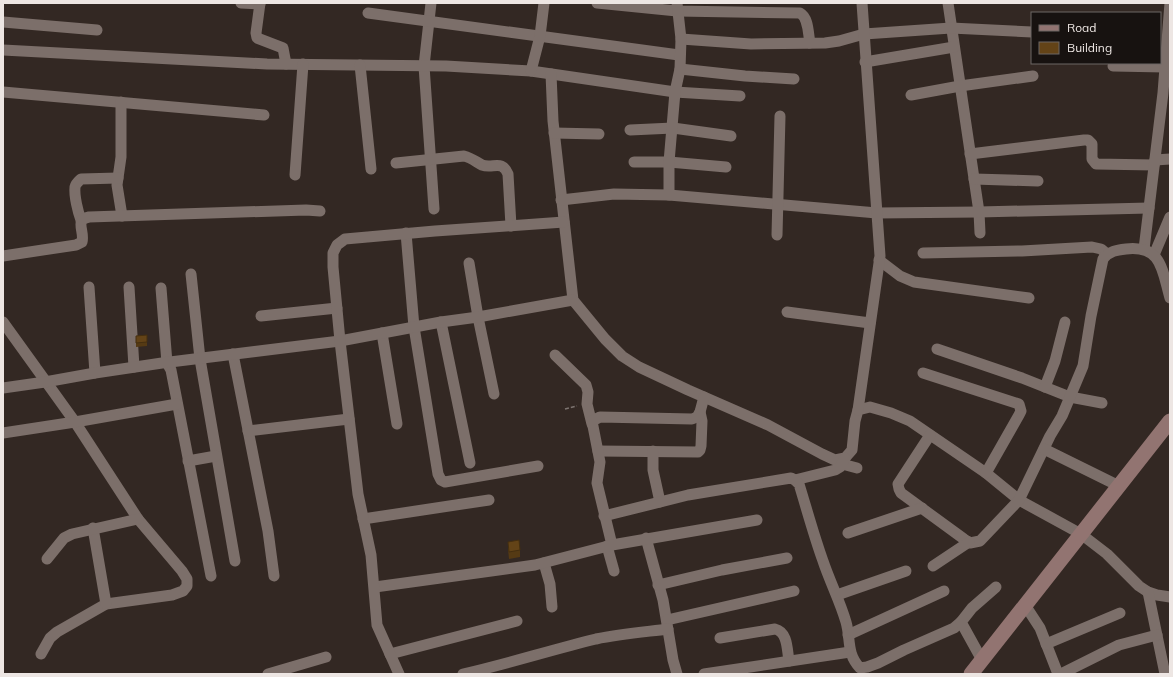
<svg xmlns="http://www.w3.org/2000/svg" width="1173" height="677" viewBox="0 0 1173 677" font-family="Mulish,sans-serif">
<rect width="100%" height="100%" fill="#332823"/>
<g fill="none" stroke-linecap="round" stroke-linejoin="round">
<!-- path -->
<path stroke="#7d7470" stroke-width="1.5" stroke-dasharray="4 2" stroke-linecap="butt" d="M565 409 577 406"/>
<!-- street -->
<g stroke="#7c6f6a" stroke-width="11">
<path d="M241 3 260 4"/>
<path d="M260 3 256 33 257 38 283 48 286 64"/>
<path d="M431 3 424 66 434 209"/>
<path d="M597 3 677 11 800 13C809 18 808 34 810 43"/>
<path d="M948 3 979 212 980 233"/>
<path d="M368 13 679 55"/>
<path d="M3 22 97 30"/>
<path d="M681 39 751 44 825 43 839 41 864 34 951 28 1032 32"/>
<path d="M3 50 267 64 446 66 531 71 675 92 740 96"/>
<path d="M865 62 954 47"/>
<path d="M360 65 371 169"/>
<path d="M1113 66 1165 67"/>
<path d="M680 69 745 76 794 79"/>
<path d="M531 71 540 36 544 3"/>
<path d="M551 74 553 121 573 300 605 339 622 356 639 367 688 390 768 425 822 454 835 460 845 458 852 450 855 421 858 410 870 407 891 413 910 421 986 473 1019 500 1081 534 1107 554 1139 586 1148 592 1157 595 1170 597"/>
<path d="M3 92 264 115"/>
<path d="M911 95 960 86 1033 76"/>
<path d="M121 102V157L117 185 122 216"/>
<path d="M630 130 673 128 731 136"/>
<path d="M554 133 599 134"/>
<path d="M970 154 1084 140H1088L1092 144V159L1096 164 1154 165"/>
<path d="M1155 160 1170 159"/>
<path d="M634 162H669L726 167"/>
<path d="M396 163 464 156C472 158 476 162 482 165 493 169 502 159 508 174L511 226"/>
<path d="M295 175 303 64"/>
<path d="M974 179 1038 181"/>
<path d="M669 195V162L675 92 680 69 681 39 677 3"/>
<path d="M561 200 614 194 669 195 877 213 979 212 1149 208"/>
<path d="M81 220C78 212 74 196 75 187 76 183 79 181 81 179L118 178"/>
<path d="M406 233 414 327 438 474 441 480 445 482 538 466"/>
<path d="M777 235 780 116"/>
<path d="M1144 249 1163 93 1170 3"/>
<path d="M923 253 1022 251 1092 247 1101 249 1107 254"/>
<path d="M1154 255 1170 217"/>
<path d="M3 256 76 245 82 242C85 231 74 220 89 217L306 210 320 211"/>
<path d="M879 260 900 276 914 282 1029 298"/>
<path d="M469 263 478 317 494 394"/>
<path d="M191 274 200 359 235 561"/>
<path d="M89 287 95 373"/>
<path d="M129 287 134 367"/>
<path d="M161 288 167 363 171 370 211 576"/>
<path d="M787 312 870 323"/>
<path d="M261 316 337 308"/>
<path d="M3 322 75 422 138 519 182 571 187 579V586L183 591 172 595 106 604 57 632 50 638 41 654"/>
<path d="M441 322 470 463"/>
<path d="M382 333 397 424"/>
<path d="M937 349 1022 378 1070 397 1102 403"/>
<path d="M233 354 268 531 274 576"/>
<path d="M555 355 586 385 588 392 587 404 592 424"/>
<path d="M923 373 1019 404 1021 411 1019 415 986 473"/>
<path d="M1045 387 1055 361 1065 322"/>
<path d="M3 388 45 382 95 373 162 363 340 341 441 322 478 317 573 300"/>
<path d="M858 410 880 256 862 3"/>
<path d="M248 431 349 419"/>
<path d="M3 433 75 422 177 404"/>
<path d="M930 435 898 484 899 489 901 493 964 539 970 543 980 541 1019 500 1050 436 1062 416 1083 366 1091 316 1103 259C1109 251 1117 250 1126 249 1162 245 1162 270 1170 298"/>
<path d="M1044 449 1119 486"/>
<path d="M598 451 698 452 700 450 701 446 702 421 700 412"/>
<path d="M653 451V470L660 502"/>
<path d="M188 461 216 456"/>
<path d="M842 464 857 468"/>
<path d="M795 480 835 470 840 467 845 458"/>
<path d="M604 516 688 495 791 478 795 480 799 484C807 510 814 536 823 561 830 582 840 601 846 622 851 639 846 653 860 668L867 667 878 663 904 650 954 628 961 622"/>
<path d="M363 519 489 500"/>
<path d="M93 528 106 604"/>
<path d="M848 533 922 508"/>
<path d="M646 538 663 600 673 660 677 674"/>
<path d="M612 545 597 483 600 462 592 421 600 417 692 419 697 417 700 412 704 397"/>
<path d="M607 546 614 571"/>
<path d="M47 559 64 538 72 534 138 519"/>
<path d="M544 563 550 584 552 607"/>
<path d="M933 566 969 542"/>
<path d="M658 585 722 570 787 558"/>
<path d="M375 587 535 565 612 545 757 520"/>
<path d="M1148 592 1165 674"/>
<path d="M837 595 906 571"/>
<path d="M1025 605 1040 628 1058 674"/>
<path d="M667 620 794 591"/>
<path d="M848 635 944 591"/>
<path d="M720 638 775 629C788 632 787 650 789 661"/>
<path d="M1046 644 1120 613"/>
<path d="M390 654 517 621"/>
<path d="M982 660 961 622 972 608 996 587"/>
<path d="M268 674 326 657"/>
<path d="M399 674 377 625 371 555 358 494 340 341 333 267V253L337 245 345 239 435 231 564 222"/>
<path d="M463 674C507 664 551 650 596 639 620 634 644 632 668 629"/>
<path d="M704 674 850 652"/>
<path d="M1061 674 1119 645 1157 635"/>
</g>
<!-- secondary -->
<path stroke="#927471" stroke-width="15" d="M971 674 1170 421"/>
</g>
<!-- wall -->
<g fill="#553a14">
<path d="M136 340 147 342V346L136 347Z"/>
<path d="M508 542 520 550V557L509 559 508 549Z"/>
</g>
<!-- building -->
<g fill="#634317" stroke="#452f10">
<path d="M147 335V342L136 343V336Z"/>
<path d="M519 540 520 550 509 552 508 542Z"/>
</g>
<!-- border -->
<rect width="1173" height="677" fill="none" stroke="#ede6e3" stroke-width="8"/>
<!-- legend -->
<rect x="1031" y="12" width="130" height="52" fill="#171210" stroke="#6d6764"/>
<rect x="1039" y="25" width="20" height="6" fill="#927471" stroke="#6d6764"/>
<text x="1067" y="32" font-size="12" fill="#ede6e3">Road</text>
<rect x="1039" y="42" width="20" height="12" fill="#634317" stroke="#6d6764"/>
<text x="1067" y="52" font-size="12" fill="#ede6e3">Building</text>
</svg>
